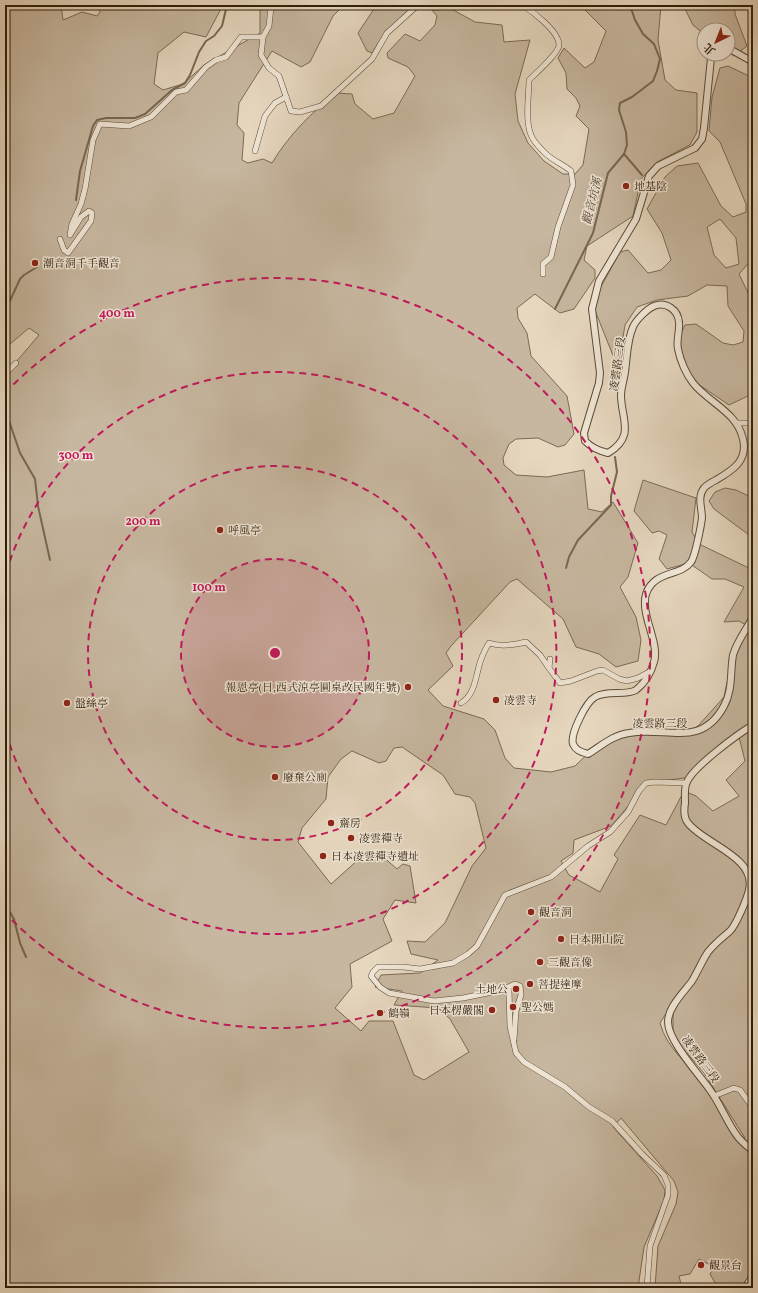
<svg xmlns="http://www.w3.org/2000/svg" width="758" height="1293" viewBox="0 0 758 1293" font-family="Vollkorn,'Noto Serif TC',serif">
<rect width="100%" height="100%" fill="#e6d7bf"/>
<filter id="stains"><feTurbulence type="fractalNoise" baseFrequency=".005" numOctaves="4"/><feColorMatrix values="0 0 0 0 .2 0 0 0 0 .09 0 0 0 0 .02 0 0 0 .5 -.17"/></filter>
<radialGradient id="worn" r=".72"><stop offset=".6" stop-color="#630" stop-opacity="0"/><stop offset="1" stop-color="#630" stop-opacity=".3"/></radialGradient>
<!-- green -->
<g fill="#c7b7a0" stroke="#7b6a54" fill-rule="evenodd">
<path d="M5 5H61L63 20 82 12 97 16 100 12 99 5H223L206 37 184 32 158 53 154 84 163 90 183 84 204 65 260 33V5H344L333 16 310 62 301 67 272 51 239 103 237 125 244 133 242 160 248 163 263 159 272 163C289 135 311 113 336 93L352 94 355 104 373 119 394 113 415 76 408 67 388 58 387 53 405 34 420 41 435 25 437 16 430 8 420 7 381 39 372 53 367 51 358 33 374 9 380 5H449L448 7 475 22 502 25 504 42 530 40 515 94 518 121 528 143 544 161 563 174H575L583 165 589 129 576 116 580 106 576 98 567 89 566 73 558 58 564 48 585 68 594 62 606 31 583 8 584 5H661L658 40 665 80 676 90 697 93V132L690 145 657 162 641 179 633 216 587 246 584 260 595 270V278L574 309 560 313 535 294 517 308 518 318 527 333 531 356 567 396 574 434 565 445 558 447 538 438 516 439 509 444 503 458 504 465 516 475 547 477 584 470 588 509 602 512 613 502 638 543 628 577 620 587 636 617 641 640 638 661 616 667 599 654 576 647 563 619 517 579 510 582 451 646 446 653 453 666 428 690 443 706 484 719 495 730 505 758 514 768 551 772 575 766 598 744 650 729 691 730 698 726 724 697 732 659 746 625 739 621 724 622 744 587 725 579H712L689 563 667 569 659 559 667 535 659 531 652 533 634 511 643 480 696 498 692 532 699 544 753 570V1288H718L710 1274 714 1267 699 1259 690 1274 679 1276 682 1288H655L658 1246 676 1204 678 1192 674 1181 621 1118 613 1127 657 1176 665 1190 664 1200 644 1247 638 1288H5V375L39 335 29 328 10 344 5 342ZM739 737 745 761 726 780 739 796 713 811 696 796 684 791 666 825 640 815 614 855 618 859 600 892 569 875 561 861 573 853 574 840 611 826 648 783 691 777 702 761ZM402 747 443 775 455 794 470 797 475 803 486 848 472 866 445 923 425 942 407 941 411 954 438 960 420 973 381 975 375 987 402 991 394 1005 438 1008 450 1019 469 1052 424 1080 414 1075 393 1021H369L361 1031 335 1008 352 987 350 964 392 941 383 919 395 900 416 903 410 866 403 864 397 869 380 854 359 859 331 884 298 842 302 828 326 799 328 777 341 759 352 751 379 763 386 761 394 748ZM673 1007V1037L704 1073 745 1138 735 1139C725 1122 716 1102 704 1086 690 1064 667 1050 660 1023L665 1015Z"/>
<path d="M683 5H735V14L747 46 734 56 728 51V30H704V34L693 25Z"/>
<path d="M728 66 749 76H753V258L739 274 749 295 753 294V395L748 396 729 405 695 382 681 355 680 335 685 325 696 324 723 343 733 345 743 342 744 331 728 306 727 286 707 285 688 296 657 300 637 307 625 325 618 368 592 303 620 252 628 250 648 273 661 270 671 260 662 233 647 209 665 177 677 166 698 163 721 206 733 217 746 212V204L720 142 709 131 712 97 720 68ZM720 219 736 238 739 264 726 268 714 255 707 227Z"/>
<path d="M725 488 736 490 753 498V538L714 509 709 501 715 492Z"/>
</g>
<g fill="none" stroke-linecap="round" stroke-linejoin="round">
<!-- stream -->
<g stroke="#786751" stroke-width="2">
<path d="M600 5 605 7 612 5"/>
<path d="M624 154 642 175"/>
<path d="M76 200 80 171 93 126 97 120 106 118H135L145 114 172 90 185 83 190 75 199 52 206 41 214 36 222 26 227 5"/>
<path d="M5 309 8 305 20 279 24 275 37 267"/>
<path d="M555 309 593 233 608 173 624 154 627 145 626 132 619 110 620 103 632 97 653 81 657 71 660 59 654 44 643 34 635 20 632 11 628 5"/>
<path d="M5 409 20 453 35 479 38 506 50 560"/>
<path d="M566 568 569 557 578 540 611 505V496L617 472 615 457"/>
<path d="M5 904 14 919 20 943 26 957"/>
</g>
<defs>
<g id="minor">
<path d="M426 5 436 8 445 5"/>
<path d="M522 5C532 11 559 31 559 45 559 53 536 73 529 80 529 96 524 125 533 139 536 144 541 149 545 153 553 161 563 164 571 171L573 185 558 227 551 257 543 264V274"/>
<path d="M263 37 261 55 269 68 279 76 291 111 300 112 321 106 372 59 387 33 418 5"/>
<path d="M255 151 265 116 275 103 286 97"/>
<path d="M60 239 64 250 68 253 91 221 92 213 89 211 81 217 70 235 72 224 81 204 85 189 93 140 100 124 129 126 151 117 176 92 186 90 206 67 216 60 226 57 241 37H263L269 26 271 7 270 5"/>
<path d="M5 378 8 371 16 363"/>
<path d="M737 423H753"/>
<path d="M550 659 549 668 560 683 571 681 597 671 603 670 619 679 627 681 638 678 651 671"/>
<path d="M461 703C473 696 475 682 478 670 480 661 484 651 489 643 501 647 513 645 526 642L540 655 549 668"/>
<path d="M503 990 509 991 510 1026 516 1053 524 1062 565 1087 589 1107 612 1121 642 1154 664 1175 668 1185V1195L650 1246 647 1288"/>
<path d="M514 1039 516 1011 521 995 520 986 515 984 502 990 463 998 434 1001 389 993 380 987 371 976 373 972 378 967H403L420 969 453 963 468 954 477 946 505 895 551 877 588 846 610 832 628 812 639 791 646 783 655 782 686 783"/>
<path d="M714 1096 734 1088 740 1090 753 1108"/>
</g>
<g id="tertiary">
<path d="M728 48 753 62"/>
<path d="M713 54 711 58 704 128 702 139 695 148 658 166 649 176 636 219 599 281 592 309 600 373 599 383 584 433 585 441C591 447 599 451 608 453 636 436 621 419 621 395 621 388 624 380 625 372 627 358 627 340 633 327 636 320 647 309 654 306 666 301 678 310 679 322 680 331 676 340 678 349 680 360 686 374 693 383 709 403 737 412 743 439 748 461 733 470 716 480 712 482 707 485 704 488 697 497 702 508 702 518 701 526 695 557 691 562 680 577 654 570 646 594 640 615 660 643 654 662 651 673 645 683 636 690 627 696 606 690 595 697 586 702 570 734 573 744 576 751 582 752 588 754 601 746 613 735 629 733 666 726 701 749 724 706 733 690 730 672 733 655 737 641 746 630 753 617"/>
<path d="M753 725C738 734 693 767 687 782 684 787 685 796 685 803 684 809 684 818 688 823 704 844 757 857 749 890 747 899 736 925 730 931 722 938 715 943 708 952 702 961 698 971 692 981 684 992 668 1007 668 1022 668 1041 699 1074 710 1090 721 1105 727 1123 738 1137 742 1142 748 1147 753 1151"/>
<path d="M745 1288 753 1276"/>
</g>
</defs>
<!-- minor casing -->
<use href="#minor" stroke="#5d4c36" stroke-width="6"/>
<!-- tertiary casing -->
<use href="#tertiary" stroke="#5d4c36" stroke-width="8"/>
<!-- minor -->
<use href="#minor" stroke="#efe5d5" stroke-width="5"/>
<!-- tertiary -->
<use href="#tertiary" stroke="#efe5d5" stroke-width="6"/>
</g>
<!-- distance rings -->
<circle cx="275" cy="653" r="94" fill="#c2185b" fill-opacity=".12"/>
<g fill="none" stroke="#c2185b" stroke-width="2" stroke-dasharray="7 5">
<circle cx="275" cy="653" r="94"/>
<circle cx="275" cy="653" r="187"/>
<path d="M6 573A281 281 0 1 1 6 733"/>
<path d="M5 393A375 375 0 1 1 5 913"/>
</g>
<!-- markers -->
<g fill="#8f2418" stroke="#efe5d5" stroke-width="1.5">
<circle cx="626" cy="186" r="4"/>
<circle cx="35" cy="263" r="4"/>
<circle cx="220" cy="530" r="4"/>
<circle cx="408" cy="687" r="4"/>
<circle cx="496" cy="700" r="4"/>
<circle cx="67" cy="703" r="4"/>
<circle cx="275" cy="777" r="4"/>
<circle cx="331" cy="823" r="4"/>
<circle cx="351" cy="838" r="4"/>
<circle cx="323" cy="856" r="4"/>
<circle cx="531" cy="912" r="4"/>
<circle cx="561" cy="939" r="4"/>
<circle cx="540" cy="962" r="4"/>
<circle cx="530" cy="984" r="4"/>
<circle cx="516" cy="989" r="4"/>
<circle cx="513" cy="1007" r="4"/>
<circle cx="492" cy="1010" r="4"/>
<circle cx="380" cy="1013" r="4"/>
<circle cx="701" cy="1265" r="4"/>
</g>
<g text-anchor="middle" stroke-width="3" stroke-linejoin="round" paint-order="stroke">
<!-- poi labels -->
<g font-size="11" fill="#2f1d09" stroke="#efe5d5" text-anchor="start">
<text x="634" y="190">地基陰</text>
<text x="43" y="267">潮音洞千手觀音</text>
<text x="228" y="534">呼風亭</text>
<text x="400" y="691" text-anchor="end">報恩亭(日,西式涼亭圓桌改民國年號)</text>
<text x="504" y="704">凌雲寺</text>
<text x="75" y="707">盤絲亭</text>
<text x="283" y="781">廢棄公廁</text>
<text x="339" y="827">齋房</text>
<text x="359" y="842">凌雲禪寺</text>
<text x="331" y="860">日本凌雲禪寺遺址</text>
<text x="539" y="916">觀音洞</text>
<text x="569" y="943">日本開山院</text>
<text x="548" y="966">三觀音像</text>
<text x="538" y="988">菩提達摩</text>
<text x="508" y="993" text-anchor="end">土地公</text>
<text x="521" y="1011">聖公媽</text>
<text x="484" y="1014" text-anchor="end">日本楞嚴閣</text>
<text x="388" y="1017">鶴嶺</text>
<text x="709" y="1269">觀景台</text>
</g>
<!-- street labels -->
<g font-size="11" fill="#2f1d09" stroke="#efe5d5">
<text transform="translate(617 364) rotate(-82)" y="4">凌雲路三段</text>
<text x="660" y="727">凌雲路三段</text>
<text transform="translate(701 1059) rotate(54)" y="4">凌雲路三段</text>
</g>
<!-- water labels -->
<g font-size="12" font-style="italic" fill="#594833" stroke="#efe5d5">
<text transform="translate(592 201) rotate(-76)" y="4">觀音坑溪</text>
</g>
</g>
<circle cx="275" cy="653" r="6" fill="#c2185b" stroke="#efe5d5" stroke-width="2"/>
<g font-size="12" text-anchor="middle" font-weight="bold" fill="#c2185b" stroke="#efe5d5" stroke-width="3" stroke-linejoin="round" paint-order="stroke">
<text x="117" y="317">400 m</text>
<text x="76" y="459">300 m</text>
<text x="143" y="525">200 m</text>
<text x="209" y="591">100 m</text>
</g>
<!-- margin -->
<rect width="758" height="1293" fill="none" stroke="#e6d7bf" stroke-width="20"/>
<rect x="6" y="6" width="746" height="1281" fill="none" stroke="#2f1d09" stroke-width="2"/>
<rect x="10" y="10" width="738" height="1273" fill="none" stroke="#2f1d09"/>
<!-- north arrow -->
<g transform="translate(716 42) rotate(223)"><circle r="19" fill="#efe5d5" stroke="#a29583"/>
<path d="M0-3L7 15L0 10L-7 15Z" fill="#8f2418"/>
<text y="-6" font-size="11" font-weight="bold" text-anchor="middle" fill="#2f1d09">北</text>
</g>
<rect width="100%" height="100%" filter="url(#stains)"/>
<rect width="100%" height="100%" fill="url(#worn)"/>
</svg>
